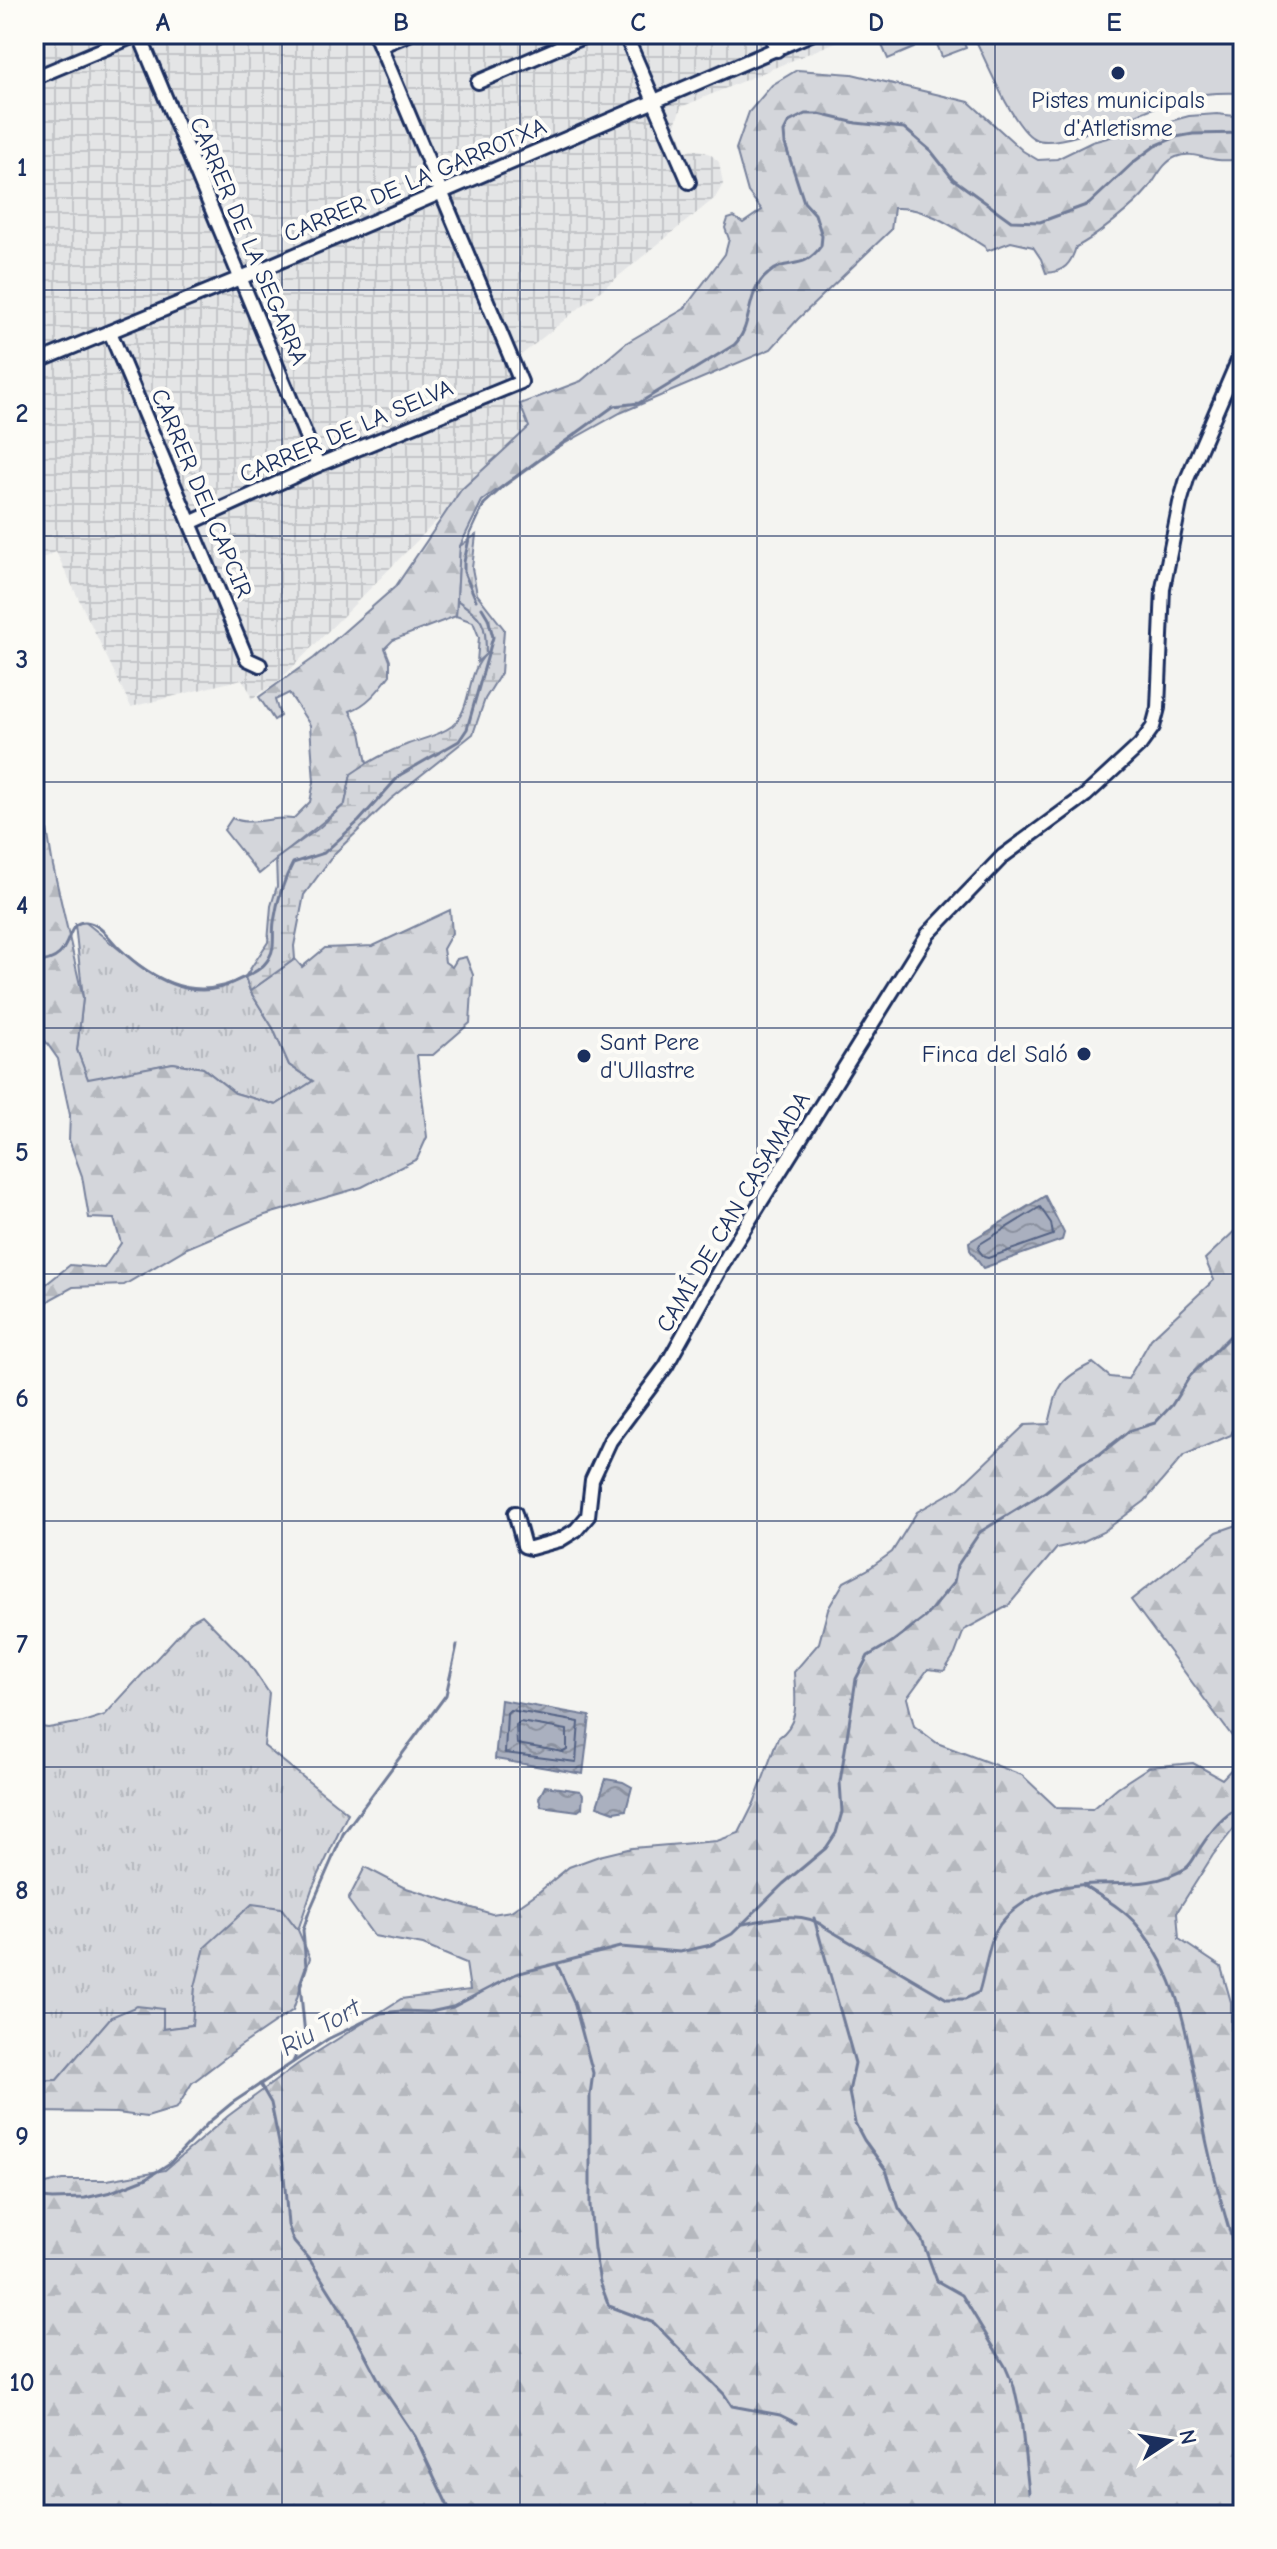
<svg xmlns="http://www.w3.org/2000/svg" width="1277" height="2549" viewBox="0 0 1277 2549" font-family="'Comic Neue',sans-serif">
<defs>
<pattern id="industrial-grid" width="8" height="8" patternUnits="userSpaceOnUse" patternTransform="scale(2)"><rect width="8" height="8" fill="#e4e5e6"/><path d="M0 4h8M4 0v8" fill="none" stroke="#c3c5c8"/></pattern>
<pattern id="grass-tufts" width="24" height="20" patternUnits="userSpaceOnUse" patternTransform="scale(2)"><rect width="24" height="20" fill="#d4d6db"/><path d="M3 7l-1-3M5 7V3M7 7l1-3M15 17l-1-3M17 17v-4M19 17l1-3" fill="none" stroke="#b5b8be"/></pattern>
<pattern id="forest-firs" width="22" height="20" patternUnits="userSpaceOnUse" patternTransform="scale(2)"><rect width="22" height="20" fill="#d4d6db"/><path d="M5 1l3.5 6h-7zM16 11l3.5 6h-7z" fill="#b5b8be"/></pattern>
<pattern id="wetland-marsh" width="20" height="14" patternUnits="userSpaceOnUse" patternTransform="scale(2)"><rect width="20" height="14" fill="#d4d6db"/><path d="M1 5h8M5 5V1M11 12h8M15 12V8" fill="none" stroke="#b5b8be"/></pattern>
<pattern id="water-waves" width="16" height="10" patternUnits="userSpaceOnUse" patternTransform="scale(2)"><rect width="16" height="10" fill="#aab0bf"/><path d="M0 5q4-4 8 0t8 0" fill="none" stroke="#8a909e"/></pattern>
</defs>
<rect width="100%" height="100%" fill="#f4f4f1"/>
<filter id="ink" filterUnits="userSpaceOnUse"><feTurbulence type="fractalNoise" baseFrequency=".0125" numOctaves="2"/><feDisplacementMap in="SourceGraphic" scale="16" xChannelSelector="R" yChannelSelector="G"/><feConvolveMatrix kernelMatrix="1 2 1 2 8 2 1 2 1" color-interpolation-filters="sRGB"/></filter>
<g filter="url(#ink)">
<!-- industrial -->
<path fill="url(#industrial-grid)" d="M34 34H855L681 107 675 125 686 150H699L710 154 719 162 723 184 715 198 520 356V404L529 427 279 681 251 699 250 692 242 679 131 707 56 552 34 562Z"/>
<!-- grass -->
<g fill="url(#grass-tufts)" stroke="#78829c" stroke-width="2">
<path d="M457 600C483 619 486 621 486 654L477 662 479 637 473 622 456 616Z"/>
<path d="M85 922C135 960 178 1012 245 977L250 991 273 1028 289 1065 313 1081 276 1105 235 1093 203 1068 173 1063 88 1080 77 1050 83 998 75 924Z"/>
<path d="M202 1615 248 1662 269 1693 264 1746 348 1813 312 1889 298 1930 281 1908 195 1987 193 2025 163 2029 111 2017 57 2080 34 2081V1726L48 1728 83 1722 105 1715 191 1621Z"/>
</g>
<!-- forest -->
<g fill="url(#forest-firs)" stroke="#78829c" stroke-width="2">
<path d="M797 70 852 74 969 102 1023 151 1038 160 1057 159 1092 142 1189 116 1217 114 1243 117V159C1235 160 1227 161 1218 160 1203 159 1192 151 1176 157 1162 163 1157 178 1148 189 1134 206 1096 237 1076 247 1071 264 1064 272 1046 273L1041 259 1033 247 1011 242 987 251 985 247C958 230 927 206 894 208L891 230 798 319 771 349 620 413 546 454 482 501 460 546 456 616 393 640 385 648 390 661V675C379 690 367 705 350 711L361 732 367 763 351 775 345 804 259 874 224 830 232 818C251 827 273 816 293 819L310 802 314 782 310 725 289 693 275 700 280 716 274 720 259 697 314 658 396 586 461 490 529 427 520 404 581 381 626 343 684 309 725 254 729 239 725 228 728 219 734 217 743 223 762 210 748 192 736 149 749 112 772 85Z"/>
<path d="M34 781 42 798 53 866 83 998 77 1050 88 1079 173 1063 203 1068 235 1093 276 1105 313 1081 289 1065 273 1028 250 991 295 959 302 967 325 948 373 946 450 910 452 933 443 949 445 962 452 967 457 959 466 957 473 975 470 1023 433 1055H417L427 1137 417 1159 362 1187 265 1215 187 1248 124 1285 73 1287 51 1299 34 1315V1294L70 1265 104 1268 121 1243 114 1219 89 1218 82 1176 69 1140 70 1115 58 1059 34 1025Z"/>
<path d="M1243 1223V1408L1231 1435 1184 1455 1145 1501 1103 1532 1082 1542 1057 1548 1008 1606 964 1630 955 1654 944 1671 928 1669 907 1698 914 1726 937 1743 1022 1775 1057 1808 1092 1809 1118 1787 1149 1767 1193 1763 1222 1779 1243 1757V1817L1213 1855 1177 1912 1179 1939 1221 1967 1231 2002V2040L1243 2131V2515H34V2187L62 2180H107L165 2170 228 2116 298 2064 401 1999 470 1990 466 1963 423 1945 374 1936 348 1900 365 1867 403 1887 492 1914 511 1911 540 1891 569 1867 599 1856 632 1848 717 1841 739 1833 754 1803 778 1738C801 1723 795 1697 794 1672L819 1643 828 1609 844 1582 867 1570 892 1552 917 1512 959 1488 1025 1425 1049 1424C1058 1387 1057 1380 1093 1363L1110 1377 1128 1379 1151 1339 1214 1280 1205 1259Z"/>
<path d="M1243 1523V1751L1131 1600 1217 1532Z"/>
<path d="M252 1904 281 1908 298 1930 310 1958 293 2010 239 2047 192 2083 177 2108 147 2117 117 2113 34 2112V2081L57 2080 111 2017 137 2006 163 2009V2029L192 2025 195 1987 205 1947Z"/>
</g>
<!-- wetland -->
<path fill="url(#wetland-marsh)" stroke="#78829c" stroke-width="2" d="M476 535 472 568 477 594 504 629 501 673 485 699 473 734 391 799 335 853 304 895 294 946 295 959 250 991 245 977 268 942 271 906 277 886 276 859 319 828 345 804 351 774C368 762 386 752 406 745 421 739 439 736 452 726 473 708 465 674 486 654 486 621 483 618 457 600L460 546Z"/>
<!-- garden -->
<g fill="#d4d6db" stroke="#78829c" stroke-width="2">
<path d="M901 34H908L914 48 888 59 881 43Z"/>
<path d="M933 34H960L966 48 942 57Z"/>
<path d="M973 34H1243V93C1223 92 1202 93 1182 98 1150 106 1062 151 1035 139 1014 130 984 57 973 34Z"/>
</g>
<!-- water -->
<g fill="url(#water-waves)" stroke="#717c98" stroke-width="2">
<path d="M1045 1196 1064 1233 1062 1240 983 1268 970 1250 969 1242Z"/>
<path d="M501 1700 590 1716 583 1774 495 1759Z"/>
<path d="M606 1779 623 1782 632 1787 626 1810 614 1812 597 1806Z"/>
<path d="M545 1786 580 1791 583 1795 582 1808 578 1811 541 1806 539 1798Z"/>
</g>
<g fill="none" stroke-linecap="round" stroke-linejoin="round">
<!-- shore -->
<g stroke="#546385" stroke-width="2">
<path d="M1040 1207 1051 1223 1053 1235 988 1258 984 1257 978 1249 980 1244Z"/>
<path d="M510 1710 579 1722 576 1762 505 1753 507 1713Z"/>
<path d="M520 1722 567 1730V1750L563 1752 517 1744 516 1725Z"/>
</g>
<!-- stream -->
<g stroke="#717c98" stroke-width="3">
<path d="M476 600 464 572V562L470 534 484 504 505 485 614 406 639 403 734 345C754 326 744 293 768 274 787 257 803 272 821 246L822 236 815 214 804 202 785 144 784 132 789 122 805 114H819L856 123 904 128 931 151 953 179 1011 221 1040 222 1089 204 1135 161 1155 146 1176 137 1193 134 1243 133"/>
<path d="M34 962C78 963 61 920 86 922 99 923 110 939 119 948 149 977 193 1004 234 982 246 976 262 971 269 958 276 947 272 934 274 922 277 902 283 881 293 863L324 853 359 821 400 775 459 741 467 729 493 637 488 618 482 608"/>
<path d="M1083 1885C1101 1897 1123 1908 1137 1925 1189 1987 1191 2069 1207 2144 1217 2189 1229 2231 1243 2275"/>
<path d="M814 1918 855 2063 849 2092 855 2123 864 2140 886 2170 899 2208 922 2240 937 2281 962 2295 1005 2366 1014 2387 1021 2419 1029 2493"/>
<path d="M743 1924C770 1919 803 1909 826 1928L947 1999H965L979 1992C985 1973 987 1950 995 1932 1002 1919 1014 1909 1025 1902 1077 1868 1138 1899 1186 1868 1192 1864 1196 1854 1200 1848 1212 1830 1223 1815 1243 1805"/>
<path d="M557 1964 574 2002 593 2073 590 2095V2205L594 2249 600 2282 609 2306 654 2323 724 2394 732 2406 780 2415 796 2423"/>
<path d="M293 2062 305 2035 300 1984 306 1967 303 1930 309 1912 343 1834 446 1695 457 1645"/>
<path d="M260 2084 271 2103 283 2163 288 2225 294 2242 311 2262 342 2311 384 2390 415 2436 452 2515"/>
<path d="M34 2197 52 2199 85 2198 111 2192 147 2178 170 2163 209 2122 232 2103 328 2039 381 2013 401 2011 430 2012 453 2007 516 1974 620 1947 680 1952 711 1945 732 1934 783 1884 826 1848 836 1833 842 1812 840 1782 856 1679 868 1656 892 1642 925 1617 954 1582 957 1566 980 1532 1045 1492 1082 1463 1100 1454 1129 1431 1155 1423 1172 1405 1190 1376 1243 1323"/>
</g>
<defs>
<g id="minor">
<path d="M625 34 689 182"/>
<path d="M770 34 777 50"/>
<path d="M380 46 409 34"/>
<path d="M34 78 139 34 318 465"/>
<path d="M478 82 590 34"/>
<path d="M110 332 247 659 260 665"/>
<path d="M34 363 267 267 811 34"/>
<path d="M190 523 318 465 521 382 375 34"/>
<path d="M515 1513 524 1546 531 1548 560 1540 576 1530 588 1516 592 1480 610 1441 666 1366 729 1253 928 934 1003 856 1086 795 1140 745 1153 727 1158 708 1163 588 1180 503 1187 479 1243 349"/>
</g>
</defs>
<!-- minor casing -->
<use href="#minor" stroke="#1b2f5e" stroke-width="18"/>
<!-- minor -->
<use href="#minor" stroke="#fdfcf7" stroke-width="12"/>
</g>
</g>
<!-- grid -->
<path fill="none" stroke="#1b2f5e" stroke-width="2" stroke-opacity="0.55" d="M282 34V2515M520 34V2515M757 34V2515M995 34V2515M34 290H1243M34 536H1243M34 782H1243M34 1028H1243M34 1274H1243M34 1521H1243M34 1767H1243M34 2013H1243M34 2259H1243"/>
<!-- markers -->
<g fill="#1b2f5e" stroke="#fdfcf7" stroke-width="3">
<circle cx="1118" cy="73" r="8"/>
<circle cx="1084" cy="1054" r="8"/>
<circle cx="584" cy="1056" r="8"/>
</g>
<g text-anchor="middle" stroke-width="8" stroke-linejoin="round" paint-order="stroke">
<!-- poi labels -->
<g font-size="24" fill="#1b2f5e" stroke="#fdfcf7">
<text x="1118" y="108">Pistes municipals<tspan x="1118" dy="28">d'Atletisme</tspan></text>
<text x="600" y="1050" text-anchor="start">Sant Pere<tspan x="600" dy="28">d'Ullastre</tspan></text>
<text x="1068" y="1062" text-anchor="end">Finca del Saló</text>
</g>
<!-- street labels -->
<g font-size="24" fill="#1b2f5e" stroke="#fdfcf7">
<text transform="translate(415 180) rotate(-23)" y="8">CARRER DE LA GARROTXA</text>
<text transform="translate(249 241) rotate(67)" y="8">CARRER DE LA SEGARRA</text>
<text transform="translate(346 431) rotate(-23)" y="8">CARRER DE LA SELVA</text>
<text transform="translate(202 493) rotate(67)" y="8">CARRER DEL CAPCIR</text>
<text transform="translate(733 1212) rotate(-59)" y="8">CAMÍ DE CAN CASAMADA</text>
</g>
<!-- water labels -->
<g font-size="26" font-style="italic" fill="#46567b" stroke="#fdfcf7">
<text transform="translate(320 2027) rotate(-30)" y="9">Riu Tort</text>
</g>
</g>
<!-- margin -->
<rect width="1277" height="2549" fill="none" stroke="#fdfcf7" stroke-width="88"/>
<!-- north arrow -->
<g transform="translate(1169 2441) rotate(78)" stroke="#fdfcf7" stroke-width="6" paint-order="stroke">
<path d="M0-6L14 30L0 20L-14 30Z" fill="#1b2f5e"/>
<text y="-12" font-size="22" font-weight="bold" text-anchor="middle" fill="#1b2f5e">N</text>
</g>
<rect x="44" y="44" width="1189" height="2461" fill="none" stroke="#1b2f5e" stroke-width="3"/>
<g font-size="26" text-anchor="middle" font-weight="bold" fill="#1b2f5e">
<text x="163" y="31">A</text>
<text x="401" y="31">B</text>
<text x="638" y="31">C</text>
<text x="876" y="31">D</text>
<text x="1114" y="31">E</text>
<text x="22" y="176">1</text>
<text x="22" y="422">2</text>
<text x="22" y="668">3</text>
<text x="22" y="914">4</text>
<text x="22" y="1161">5</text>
<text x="22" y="1407">6</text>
<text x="22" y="1653">7</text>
<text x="22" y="1899">8</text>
<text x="22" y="2145">9</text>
<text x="22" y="2391">10</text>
</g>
</svg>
